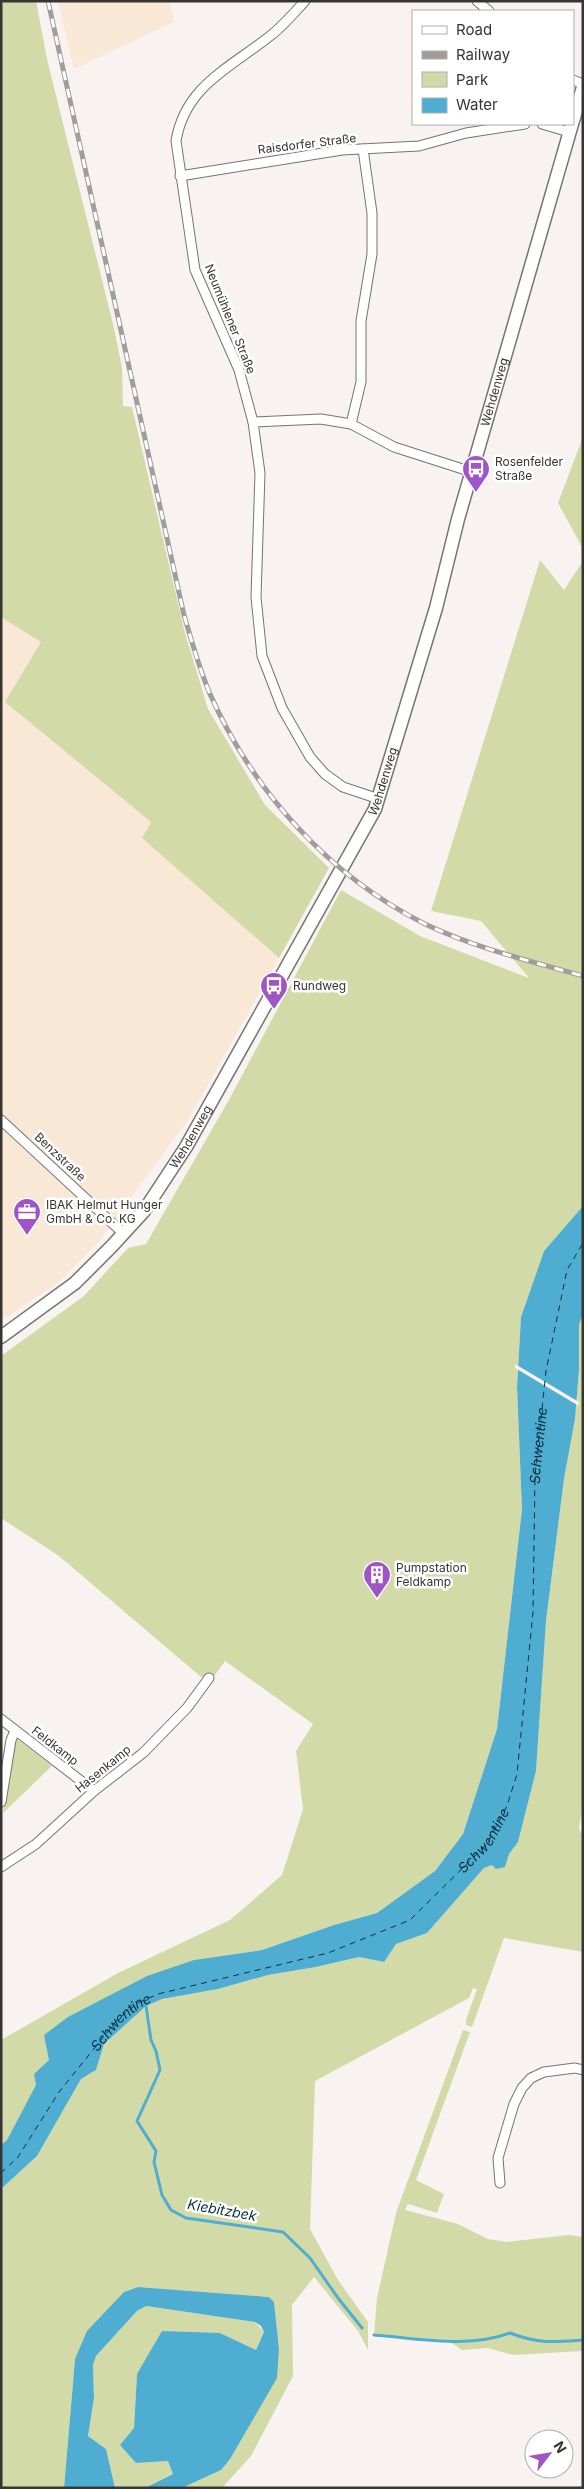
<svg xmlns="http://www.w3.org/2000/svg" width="584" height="2489" viewBox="0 0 584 2489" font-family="Inter,sans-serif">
<rect width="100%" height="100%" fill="#f8f3f1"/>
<!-- industrial -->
<g fill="#f8e8d5">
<path d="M58 1H169L174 22 74 69Z"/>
<path d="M1 617 41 642 6 703 151 822 142 838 279 958 188 1120 97 1244 58 1283 1 1321Z"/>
</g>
<!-- green -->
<g fill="#d2dba7">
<path d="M1 1H36L47 59 114 328 122 368 123 406 132 407 185 633 208 709 265 805 329 868 279 958 142 838 151 822 5 702 41 642 1 617Z"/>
<path d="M583 437V549L558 503Z"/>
<path d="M540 560 564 590 583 561V1206L544 1251 521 1317 517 1387 522 1509 497 1729 463 1834 435 1871 377 1913 334 1925 262 1950 194 1960 49 2060 34 2074 37 2085 7 2140 1 2145V2040L118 1973 230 1920 282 1875 303 1809 296 1751 313 1724 225 1661 213 1678 201 1677 59 1556 1 1518V1356L84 1296 128 1248 146 1244 230 1098 341 890 420 936 529 978 481 921 431 911Z"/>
<path d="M583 1314V1805L579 1828 583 1838V1952L504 1938 472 2027 466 2025V2020L477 1989 473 1988 469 1998 315 2081 310 2229 338 2280 368 2322V2350L358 2331 314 2277 292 2305 293 2376 251 2456 222 2488H182L221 2470 279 2349 274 2302 269 2297 138 2287 124 2292 75 2359 64 2488H1V2189L37 2156 81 2079 96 2070 104 2044 146 2006 162 1999 218 1989 268 1975 316 1967 359 1957 383 1962 396 1944 427 1933 484 1868 492 1865 505 1867 509 1854 518 1841 536 1771 546 1621 564 1479 575 1419 579 1370V1325Z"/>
<path d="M17 1739 52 1766 3 1813 13 1743Z"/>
<path d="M463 2030 470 2032 416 2180 444 2194 437 2213 408 2204 405 2210 458 2224 488 2239 506 2242 569 2235 583 2237V2351L513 2355 488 2348 462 2350 447 2340 374 2335 377 2298 396 2213Z"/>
<path d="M146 2306 255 2322 264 2332 256 2350 220 2333 137 2374 134 2428 136 2463 168 2461 173 2474 145 2488H115L106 2449 88 2436 94 2398 93 2365 96 2356 137 2311Z"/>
</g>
<!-- water -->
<g fill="#4eadd0">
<path d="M583 1206V1314L579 1325V1370L575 1419 564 1479 546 1621 536 1771 518 1842 509 1854 505 1867 496 1869 492 1865 484 1868 427 1933 396 1944 384 1962 359 1957 316 1967 268 1975 218 1989 162 1999 146 2006 104 2044 96 2070 81 2079 37 2156 1 2189V2145L7 2140 36 2085 34 2074 49 2060 44 2035 68 2017 147 1976 194 1960 262 1950 334 1925 377 1913 435 1871 463 1834 497 1729 522 1509 517 1387 521 1317 544 1251Z"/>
<path d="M138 2287 269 2297 274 2302 279 2349 277 2378 230 2459 221 2470 182 2488H145L173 2474 168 2461 136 2463 120 2445 134 2428 137 2374 162 2331 220 2333 256 2350 264 2332 261 2326 255 2322 146 2306 137 2311 96 2356 93 2365 94 2398 88 2436 106 2449 115 2488H64L75 2359 87 2331 124 2292Z"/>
</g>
<!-- pier -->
<path fill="#f8f3f1" d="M515 1364 579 1402V1406L515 1368Z"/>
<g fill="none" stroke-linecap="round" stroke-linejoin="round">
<!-- stream -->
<g stroke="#4eadd0" stroke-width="3">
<path d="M142 2004 146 2006 151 2040 156 2051 160 2070 137 2121 156 2151 154 2162 162 2195 171 2210 186 2218 283 2232 310 2258 338 2298 362 2328"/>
<path d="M374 2335C417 2338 469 2349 510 2333 539 2344 553 2342 583 2340"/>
</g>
<!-- ferry -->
<path stroke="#053241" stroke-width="1" stroke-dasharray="6 5" stroke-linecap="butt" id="s1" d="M1 2173 18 2157 59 2092 118 2019 138 2003 158 1994 328 1953 410 1920 487 1844 507 1806 517 1774 533 1612 535 1476 546 1371 567 1270 583 1243"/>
<defs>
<g id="minor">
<path d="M305 1C294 13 283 26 270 36 230 68 185 86 176 141L195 270 239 370 253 422 260 473 256 597 262 656 282 708 310 757 325 774 343 787 379 799"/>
<path d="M477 1 489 11"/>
<path d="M573 80 583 84"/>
<path d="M542 124 569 132"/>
<path d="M180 176 342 150 419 146 466 133 525 124"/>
<path d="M253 422 321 419 351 424 394 447 472 472"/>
<path d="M351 424 361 382V321L372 254V213L363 149"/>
<path d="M1 1120 124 1234"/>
<path d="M1 1719 94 1791"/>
<path d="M1 1802 11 1740 15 1731"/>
<path d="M1 1867 36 1844 94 1791 143 1753 187 1708 209 1678"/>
<path d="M500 2183 498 2158 514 2104 522 2088 531 2078 544 2072 575 2068 583 2070"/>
</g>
<g id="secondary">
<path d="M573 121 583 87"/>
<path id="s2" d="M1 1337 75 1283 112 1246 144 1211 186 1147 375 809 436 608 458 519 572 124"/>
</g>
</defs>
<!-- minor casing -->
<use href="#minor" stroke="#767370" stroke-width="11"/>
<!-- secondary casing -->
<use href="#secondary" stroke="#767370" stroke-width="15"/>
<!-- minor -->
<use href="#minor" stroke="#fff" stroke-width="9"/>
<!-- secondary -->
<use href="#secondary" stroke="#fff" stroke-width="12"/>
<defs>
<path id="rail" d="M48 1 184 615C192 642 199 668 210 694 253 791 329 876 425 924 475 948 530 961 583 976"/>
</defs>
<!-- rail casing -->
<use href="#rail" stroke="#a19d9c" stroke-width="5"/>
<!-- rail -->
<use href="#rail" stroke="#fff" stroke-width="3" stroke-dasharray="9" stroke-linecap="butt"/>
</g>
<!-- icons -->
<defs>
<symbol id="bus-pin" viewBox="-11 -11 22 30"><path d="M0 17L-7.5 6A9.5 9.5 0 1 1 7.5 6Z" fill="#9f55c7" stroke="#fff"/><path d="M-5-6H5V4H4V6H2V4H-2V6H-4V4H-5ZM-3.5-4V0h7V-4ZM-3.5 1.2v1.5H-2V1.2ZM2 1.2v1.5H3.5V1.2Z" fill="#fff"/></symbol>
<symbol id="office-pin" viewBox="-11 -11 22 30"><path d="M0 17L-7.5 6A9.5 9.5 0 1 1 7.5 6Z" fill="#9f55c7" stroke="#fff"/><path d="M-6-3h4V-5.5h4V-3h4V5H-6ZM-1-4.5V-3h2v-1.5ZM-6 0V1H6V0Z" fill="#fff"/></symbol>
<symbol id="building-pin" viewBox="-11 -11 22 30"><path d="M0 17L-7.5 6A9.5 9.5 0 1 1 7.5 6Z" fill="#9f55c7" stroke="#fff"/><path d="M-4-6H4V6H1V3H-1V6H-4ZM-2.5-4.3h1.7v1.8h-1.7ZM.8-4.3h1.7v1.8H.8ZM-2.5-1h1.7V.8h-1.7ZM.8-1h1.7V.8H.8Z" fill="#fff"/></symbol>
</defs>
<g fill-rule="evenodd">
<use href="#bus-pin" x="460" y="453" width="32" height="43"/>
<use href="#bus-pin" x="258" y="970" width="32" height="43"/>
<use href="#office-pin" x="11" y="1196" width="32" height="43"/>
<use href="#building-pin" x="361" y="1559" width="32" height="43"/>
</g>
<g text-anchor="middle" stroke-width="5" stroke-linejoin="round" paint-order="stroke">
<!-- street labels -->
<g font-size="12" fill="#373534" stroke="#fff">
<text transform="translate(307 144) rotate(-7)" y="4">Raisdorfer Straße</text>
<text transform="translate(230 319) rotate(68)" y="4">Neumühlener Straße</text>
<text dy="4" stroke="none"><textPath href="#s2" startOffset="1089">Wehdenweg</textPath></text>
<text dy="4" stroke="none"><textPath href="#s2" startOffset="684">Wehdenweg</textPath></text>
<text dy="4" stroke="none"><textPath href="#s2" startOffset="279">Wehdenweg</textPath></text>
<text transform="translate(60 1157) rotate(43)" y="4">Benzstraße</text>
<text transform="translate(55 1746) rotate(38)" y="4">Feldkamp</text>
<text transform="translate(103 1769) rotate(-39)" y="4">Hasenkamp</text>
</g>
<!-- poi labels -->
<g font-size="12" fill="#373534" stroke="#fff" text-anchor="start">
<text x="495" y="466">Rosenfelder<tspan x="495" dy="14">Straße</tspan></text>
<text x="293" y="990">Rundweg</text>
<text x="46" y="1209">IBAK Helmut Hunger<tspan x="46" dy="14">GmbH &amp; Co. KG</tspan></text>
<text x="396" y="1572">Pumpstation<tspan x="396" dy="14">Feldkamp</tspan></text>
</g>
<!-- water labels -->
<g font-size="14" font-style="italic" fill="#053241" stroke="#fff">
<text dy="5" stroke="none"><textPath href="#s1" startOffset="1019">Schwentine</textPath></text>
<text dy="5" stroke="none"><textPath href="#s1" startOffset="614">Schwentine</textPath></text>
<text dy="5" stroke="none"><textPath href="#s1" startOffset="194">Schwentine</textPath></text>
<text transform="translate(222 2210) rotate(10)" y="5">Kiebitzbek</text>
</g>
</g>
<!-- border -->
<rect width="584" height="2489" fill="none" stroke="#373534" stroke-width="5"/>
<!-- legend -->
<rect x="412" y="10" width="162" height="115" fill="#ffffff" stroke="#afaeae"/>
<rect x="422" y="26" width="25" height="8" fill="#ffffff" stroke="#afaeae"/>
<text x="456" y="35" font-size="15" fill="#373534">Road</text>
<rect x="422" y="51" width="25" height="8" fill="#a19d9c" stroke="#afaeae"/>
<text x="456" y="60" font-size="15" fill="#373534">Railway</text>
<rect x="422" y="72" width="25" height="15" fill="#d2dba7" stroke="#afaeae"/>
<text x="456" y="85" font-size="15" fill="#373534">Park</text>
<rect x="422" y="98" width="25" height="15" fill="#4eadd0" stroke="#afaeae"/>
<text x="456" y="110" font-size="15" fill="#373534">Water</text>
<!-- north arrow -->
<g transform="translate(549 2454) rotate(59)"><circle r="24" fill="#ffffff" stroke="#afaeae"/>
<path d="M0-4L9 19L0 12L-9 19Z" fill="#9f55c7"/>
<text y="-8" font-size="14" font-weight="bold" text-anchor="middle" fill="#373534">N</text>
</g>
</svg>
